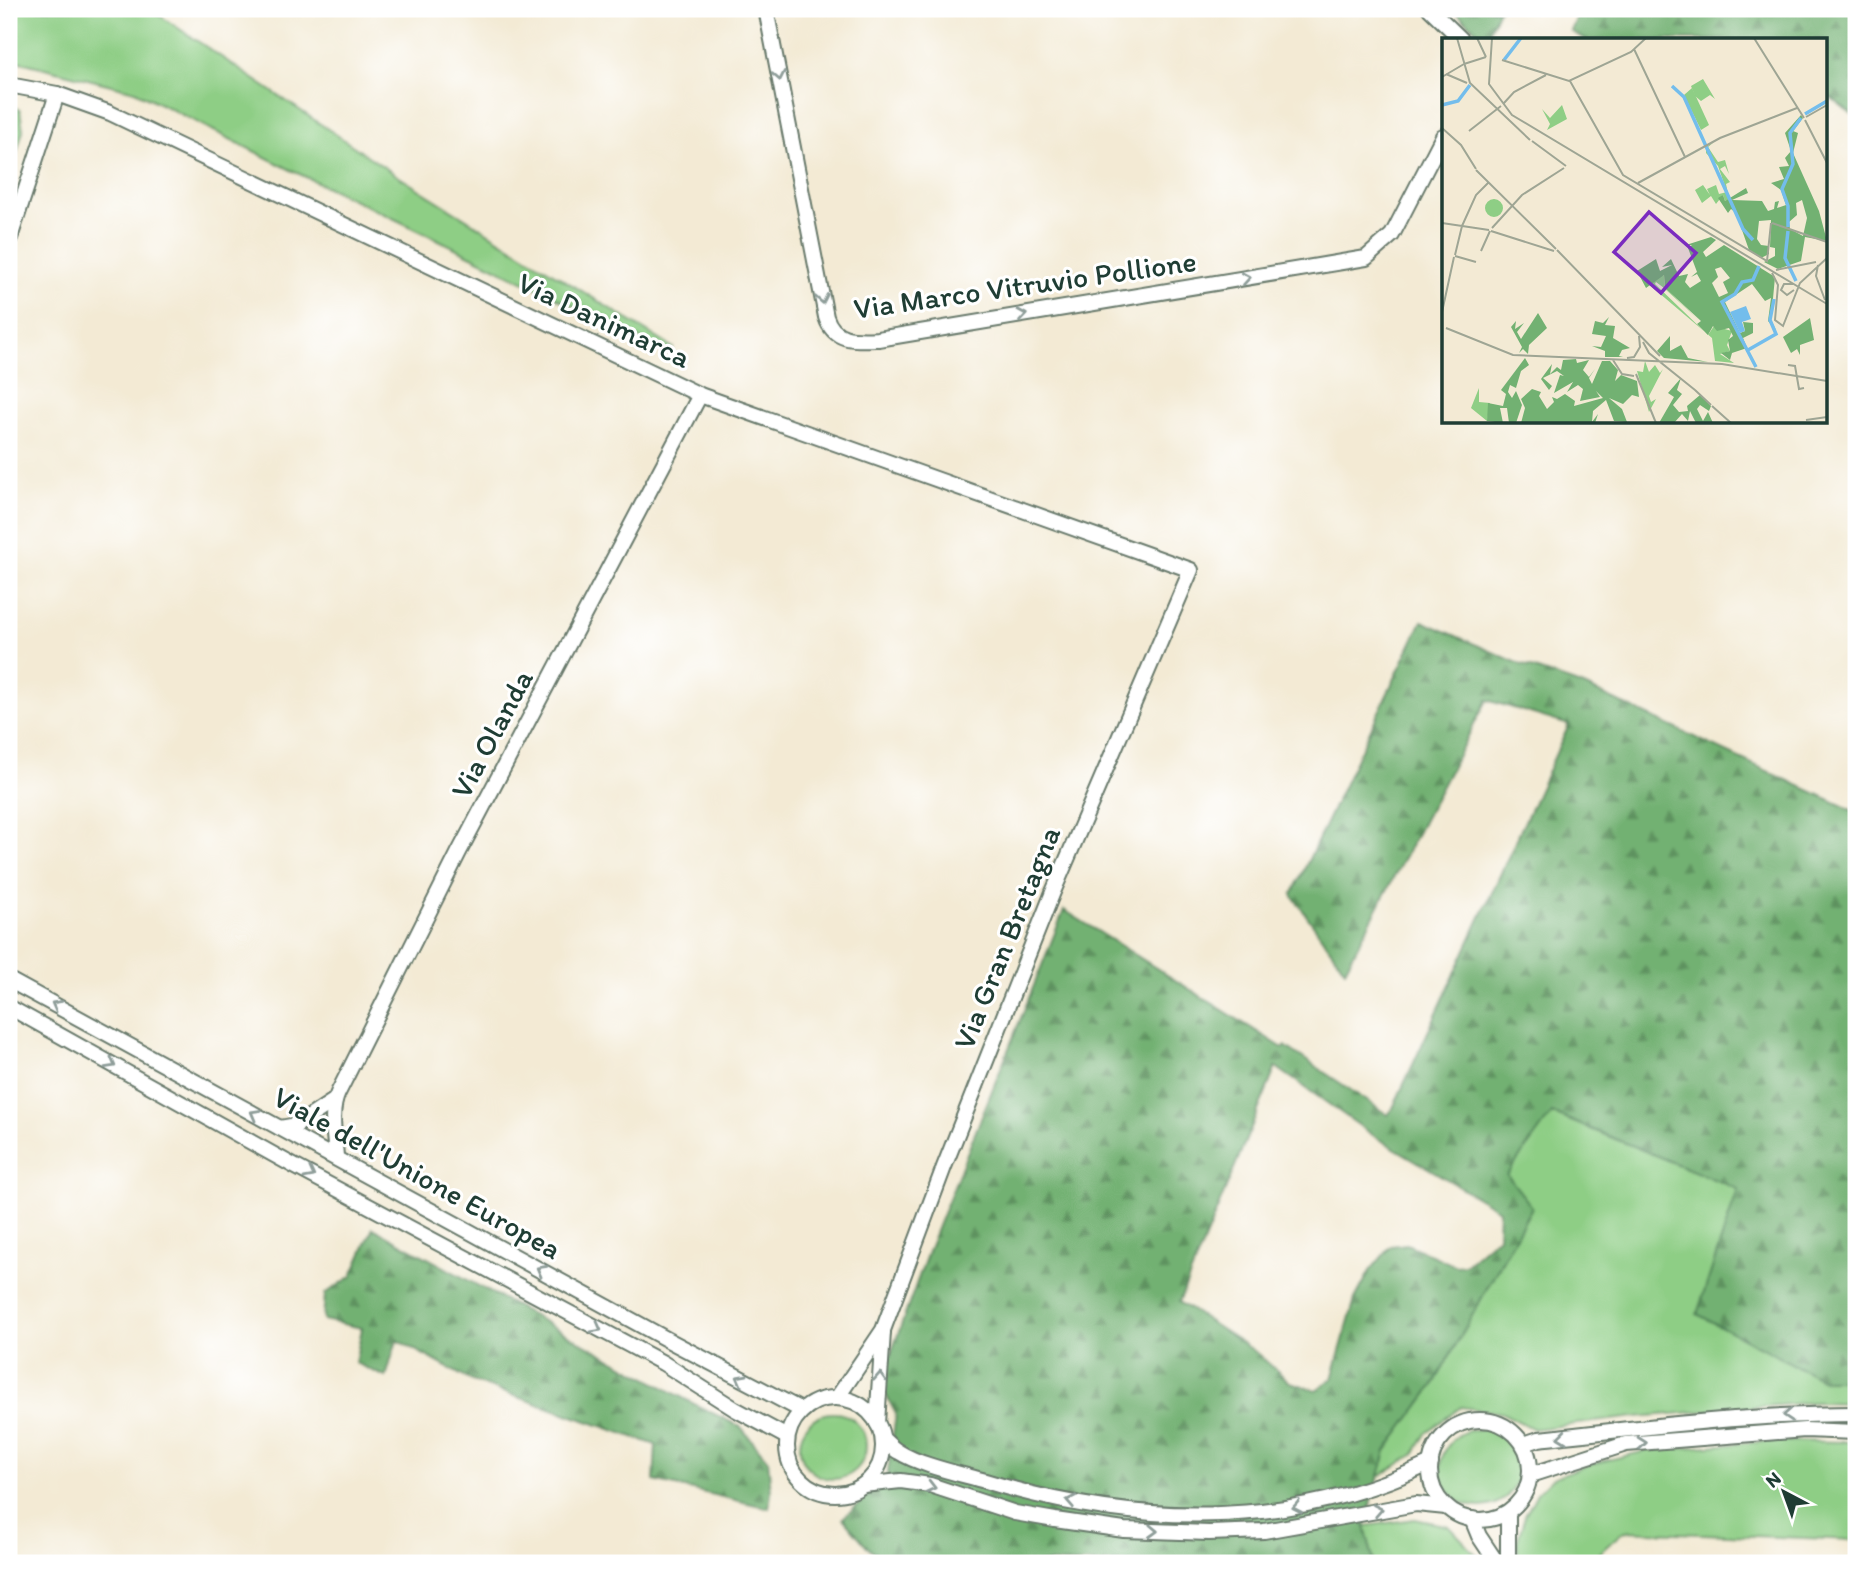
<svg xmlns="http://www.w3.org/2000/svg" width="1865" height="1572" viewBox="0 0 1865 1572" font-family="Itim,sans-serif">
<defs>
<pattern id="forest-firs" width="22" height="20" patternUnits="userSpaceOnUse" patternTransform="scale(1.75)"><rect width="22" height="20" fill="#72b172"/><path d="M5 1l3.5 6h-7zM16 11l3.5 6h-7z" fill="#5d915e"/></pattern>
</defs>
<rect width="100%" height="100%" fill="#fff"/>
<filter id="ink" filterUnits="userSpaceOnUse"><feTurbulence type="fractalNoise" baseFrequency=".0143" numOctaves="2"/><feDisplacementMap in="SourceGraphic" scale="14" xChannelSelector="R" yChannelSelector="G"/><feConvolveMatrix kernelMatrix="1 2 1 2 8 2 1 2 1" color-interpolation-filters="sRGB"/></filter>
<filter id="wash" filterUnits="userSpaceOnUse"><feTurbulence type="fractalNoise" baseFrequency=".00686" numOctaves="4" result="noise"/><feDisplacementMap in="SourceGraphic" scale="28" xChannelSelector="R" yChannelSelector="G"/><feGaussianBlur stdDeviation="1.57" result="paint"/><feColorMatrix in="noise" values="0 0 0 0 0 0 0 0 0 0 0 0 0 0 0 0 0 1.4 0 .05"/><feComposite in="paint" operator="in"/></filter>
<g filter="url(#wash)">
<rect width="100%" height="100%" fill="#f3ead4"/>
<!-- grass -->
<g fill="#8ece85" stroke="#56865c" stroke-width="2">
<path d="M9 9H150L393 173 673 348 671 354 437 239 291 170 135 91 9 59Z"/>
<path d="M9 103 20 110 23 130 9 180Z"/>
<path d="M1551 1113 1739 1189 1823 1380H1856V1403L1815 1402 1636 1417 1534 1429 1502 1413 1461 1407 1427 1432 1414 1454 1379 1477 1386 1451 1433 1386 1532 1207 1507 1175Z"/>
<circle cx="833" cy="1446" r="33"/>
<circle cx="1480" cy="1468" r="39"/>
<path d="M1772 1441 1856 1442V1540L1624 1531 1588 1563H1519L1517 1542 1525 1516 1537 1493 1552 1478 1587 1465 1646 1451Z"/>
<path d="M1415 1519 1449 1526 1484 1563H1374L1365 1526Z"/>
</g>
<!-- forest -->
<g fill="url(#forest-firs)" stroke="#487753" stroke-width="2" fill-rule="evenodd">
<path d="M1457 9H1499L1486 39 1457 13Z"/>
<path d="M1580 9H1856V117L1825 93V40H1586L1571 31Z"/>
<path d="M1422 621 1520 664 1584 686 1856 812V1380H1823L1697 1314 1738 1189 1552 1113 1507 1175 1532 1207 1433 1386 1386 1451 1365 1526 1374 1563H906L871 1551 843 1518 877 1488 886 1485 896 1414 880 1384 930 1246 1064 910 1283 1048 1285 1046 1388 1115 1393 1108 1569 725 1487 700 1345 970 1292 895ZM1276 1067 1374 1136 1499 1210 1498 1236 1465 1265 1456 1266 1407 1244 1391 1246 1370 1271 1355 1299 1332 1379 1316 1390 1290 1382 1253 1350 1179 1302Z"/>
<path d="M373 1228 694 1404 741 1427 768 1460 771 1492 769 1508 654 1481 656 1445 472 1381 397 1340 386 1377 355 1363 362 1328 323 1320 325 1294 352 1276Z"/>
</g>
</g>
<g filter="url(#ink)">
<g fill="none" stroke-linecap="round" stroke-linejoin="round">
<defs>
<g id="minor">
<path d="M766 9 826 317C834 342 855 340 878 339L1366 258 1392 235 1443 136"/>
<path d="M1430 9 1462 40"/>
<path d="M9 85 57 94 110 113 700 395 1191 570 1053 892 944 1167 883 1330 837 1398"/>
<path d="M9 241 57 94"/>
<path d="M9 980 668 1340 801 1410"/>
<path d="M9 1007 294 1166 663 1363 735 1409 787 1437"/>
<path d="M280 1128 297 1125 335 1100"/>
<path d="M336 1157C335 1137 329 1112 338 1093L459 852 700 395"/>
<circle cx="835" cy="1446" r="48"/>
<circle cx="1480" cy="1470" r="50"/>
<path d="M877 1423 883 1332"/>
<path d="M883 1439C888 1443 893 1449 899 1452 919 1465 961 1474 985 1481 1133 1526 1289 1531 1431 1463"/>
<path d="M1524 1444 1539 1439C1645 1427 1750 1414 1856 1414"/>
<path d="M1530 1475 1626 1444 1805 1430 1856 1432"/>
<path d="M863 1485 901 1481 930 1485 1015 1513 1055 1520 1124 1530 1209 1533 1264 1531 1416 1504 1446 1507"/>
<path d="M1508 1512V1563"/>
<path d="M1472 1519 1479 1536 1497 1563"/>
</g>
</defs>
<!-- minor casing -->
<use href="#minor" stroke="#697a6c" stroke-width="18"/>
<!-- minor -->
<use href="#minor" stroke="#fff" stroke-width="14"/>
</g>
<!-- one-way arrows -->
<defs><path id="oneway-chevron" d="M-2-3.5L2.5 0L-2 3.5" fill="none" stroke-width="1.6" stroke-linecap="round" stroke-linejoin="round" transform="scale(1.75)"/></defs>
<g stroke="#8f9e9a">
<use href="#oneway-chevron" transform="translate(779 76) rotate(79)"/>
<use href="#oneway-chevron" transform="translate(1246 278) rotate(-9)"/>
<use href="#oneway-chevron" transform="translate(822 299) rotate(79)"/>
<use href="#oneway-chevron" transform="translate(1022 315) rotate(-9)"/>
<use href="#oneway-chevron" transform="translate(56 1005) rotate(-151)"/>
<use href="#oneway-chevron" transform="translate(111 1064) rotate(29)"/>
<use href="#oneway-chevron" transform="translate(255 1114) rotate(-151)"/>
<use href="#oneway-chevron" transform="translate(310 1174) rotate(28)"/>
<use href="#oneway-chevron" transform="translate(541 1270) rotate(-151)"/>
<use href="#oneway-chevron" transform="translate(597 1328) rotate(28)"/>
<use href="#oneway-chevron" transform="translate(880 1377) rotate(-87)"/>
<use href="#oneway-chevron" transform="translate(741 1379) rotate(-152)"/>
<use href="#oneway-chevron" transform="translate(1788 1415) rotate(176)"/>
<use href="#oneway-chevron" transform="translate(1562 1437) rotate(174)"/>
<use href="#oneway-chevron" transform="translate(1642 1443) rotate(-5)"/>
<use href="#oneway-chevron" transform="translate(931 1487) rotate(14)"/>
<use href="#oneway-chevron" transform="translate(1071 1501) rotate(-169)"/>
<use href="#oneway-chevron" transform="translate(1297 1507) rotate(169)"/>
<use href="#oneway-chevron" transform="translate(1378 1510) rotate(-11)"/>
<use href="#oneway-chevron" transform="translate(1153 1531) rotate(2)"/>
</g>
</g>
<g text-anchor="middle" stroke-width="6" stroke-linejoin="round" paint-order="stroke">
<!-- street labels -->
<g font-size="30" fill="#1f3d34" stroke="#fff">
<text transform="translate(1025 285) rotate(-8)" y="10">Via Marco Vitruvio Pollione</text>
<text transform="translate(604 320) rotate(25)" y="10">Via Danimarca</text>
<text transform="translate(492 734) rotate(-62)" y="10">Via Olanda</text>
<text transform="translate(1007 938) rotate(-68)" y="10">Via Gran Bretagna</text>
<text transform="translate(417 1173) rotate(29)" y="10">Viale dell'Unione Europea</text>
</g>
</g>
<!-- overview -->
<g transform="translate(1442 38)">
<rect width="385" height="385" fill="#f3ead4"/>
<path d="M120 67 125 81 105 92 108 86 100 71 108 80ZM272 104 266 109 276 124 283 122 287 136 283 128 278 131 288 144 284 146 287 161 283 163 281 157 274 166 269 158 260 165 253 152 261 147 268 157 265 151 274 147 277 156 285 154 276 128 264 115V109ZM222 237 223 250 259 284 222 250 214 244 213 246 266 297 272 288 290 293 285 307 288 313 278 316 292 325 273 323 270 300 210 249 209 242ZM203 323 207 334 213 327 218 335 221 331 207 358 209 364 214 361 207 374 195 333 201 334ZM37 350V364L48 365 45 383 29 370Z" fill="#8ece85"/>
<path d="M359 77 361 80 351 93 356 95 351 115 377 173 385 203 363 199 359 223 336 231 322 224 333 218V210L328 209 329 182 317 183 315 201 319 207 327 208V216L319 220 307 212 294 175 289 171 286 175 276 160 281 157 283 163 304 150 306 155 290 162 320 163 326 173 332 171 333 164 337 163 335 170 344 167 339 152 329 145 342 141 337 129 347 128 343 120 349 113 343 95ZM360 162 365 180 361 198 348 191 347 184 355 177 354 165ZM269 199 274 202 261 214 264 219 282 207 333 239 329 282 334 292 326 283 329 260 323 263 310 246 283 264 298 295 303 293 301 284 311 285V295L301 300 305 310 290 315 288 322 279 315 288 313 286 302 291 298 287 290 275 293 271 288 266 297 255 286 259 283 223 250 222 237 204 250 195 233 214 221 218 233 230 227 220 229 229 221 237 238 246 236 243 244 248 250 259 243 255 236 249 239 255 234 246 210 250 207H244ZM279 229 288 240 281 244 286 255 277 259 270 245 276 239 273 231ZM96 275 105 290 87 307 86 316 81 311 77 315 80 309 69 289 74 283 73 291 82 285 75 294 79 301ZM167 279 163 287 173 288 171 300 188 310 180 312 177 318 181 319H163V313L150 308 159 309 164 298 150 296 153 283 161 285ZM368 280 372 302 358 307V317L355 311 349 315 341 299ZM228 298V313L239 307 246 320 266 324 222 320 215 313ZM83 320 87 327 79 333 74 350 68 347 66 354 70 360 74 353 80 367 74 385H67L65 370H58L61 385 45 383 46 365 61 368 64 356 59 352ZM134 321 135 325 147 322 141 332 147 339 153 331 147 340 150 346 160 323H168L176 332 173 343 179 337 195 343 197 359 190 357 181 366 167 360 180 371 185 384 172 383 164 362 151 373 150 384 156 376 153 385H79L83 370 79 361 90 351 99 354 97 358 105 371 112 364 110 359 115 361 123 356 133 363 132 368 161 360 154 353 158 359 138 363 141 351 136 347 125 354 131 344 112 355 118 337 122 338 115 333 101 340 110 348 107 352 99 341 110 326 108 336 115 329 119 332 121 322ZM239 340 235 352 240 356 231 367 237 374 246 373 245 368 258 357 269 368 267 373 258 367 255 371 261 383 266 374 271 385H254L248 373 246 383 240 376 232 385H217L232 359 226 355Z" fill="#72b172" fill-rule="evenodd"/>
<path d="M261 41 273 61 268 57 259 63 253 58 249 48ZM43 170a9 9 0 1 1 18 0a9 9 0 1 1-18 0Z" fill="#8ece85"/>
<path d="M250 50 267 87 259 92 242 57Z" fill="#8ece85"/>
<path d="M304 268 309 281 300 284 303 293 298 295 288 274Z" fill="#73bdec"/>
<path fill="none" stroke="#73bdec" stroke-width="3.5" d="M62 22 79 0M230 48 242 59 301 191 311 202M0 67 16 63 28 47M363 76 385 63M346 189V168L340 151 351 126 348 95 359 80M346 193 343 220 354 243M306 312 334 296 328 282 332 261M314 329 280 264 293 256 300 244 311 242 317 228"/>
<path fill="none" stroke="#9ea594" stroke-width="2" d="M15 0 28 45 88 102M35 0 44 19M50 0 47 46 70 77 385 266M312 0 362 80M192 11 243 119M60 22 127 43 189 14 204 0M22 26 44 19M4 36 25 45M0 39 22 26M128 43 181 137 325 223 329 185M62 65 72 54 104 37M364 79 385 67M363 82 385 125M0 90 19 107 34 131M27 93 59 68M90 103 124 128M34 132 114 211M196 145 278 100 355 70M0 185 47 192M330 185 385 204M20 188 34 157 47 144M50 190 80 157 122 130M49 193 112 213M115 212 218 318M39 213 48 193M13 217 20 188M13 218 34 224M376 227 374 238 383 262M334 232 374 224M330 235 336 247 333 282 341 288 358 245 385 220M351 246H342L339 252 345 257 352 252M0 274 12 219M4 290 71 317 280 326 385 343M201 304 207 315 253 352M185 320 192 319 198 309 197 298M171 322 180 336 192 338M346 327 353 328 357 351 362 350M194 336 214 385M253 352 269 367M270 368 289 385M364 382 385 379"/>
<path fill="#7b2cbf" fill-opacity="0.15" stroke="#7b2cbf" stroke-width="3.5" d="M207 174 254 215 219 255 172 214Z"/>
<rect width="385" height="385" fill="none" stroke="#1f3d34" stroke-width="3.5"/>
</g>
<!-- margin -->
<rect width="1865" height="1572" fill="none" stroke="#fff" stroke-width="35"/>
<!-- north arrow -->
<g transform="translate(1784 1492) rotate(319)" stroke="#ffffff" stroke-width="5" paint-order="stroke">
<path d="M0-5L12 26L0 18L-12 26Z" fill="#1f3d34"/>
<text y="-10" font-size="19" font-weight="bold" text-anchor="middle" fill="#1f3d34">N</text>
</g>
</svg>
